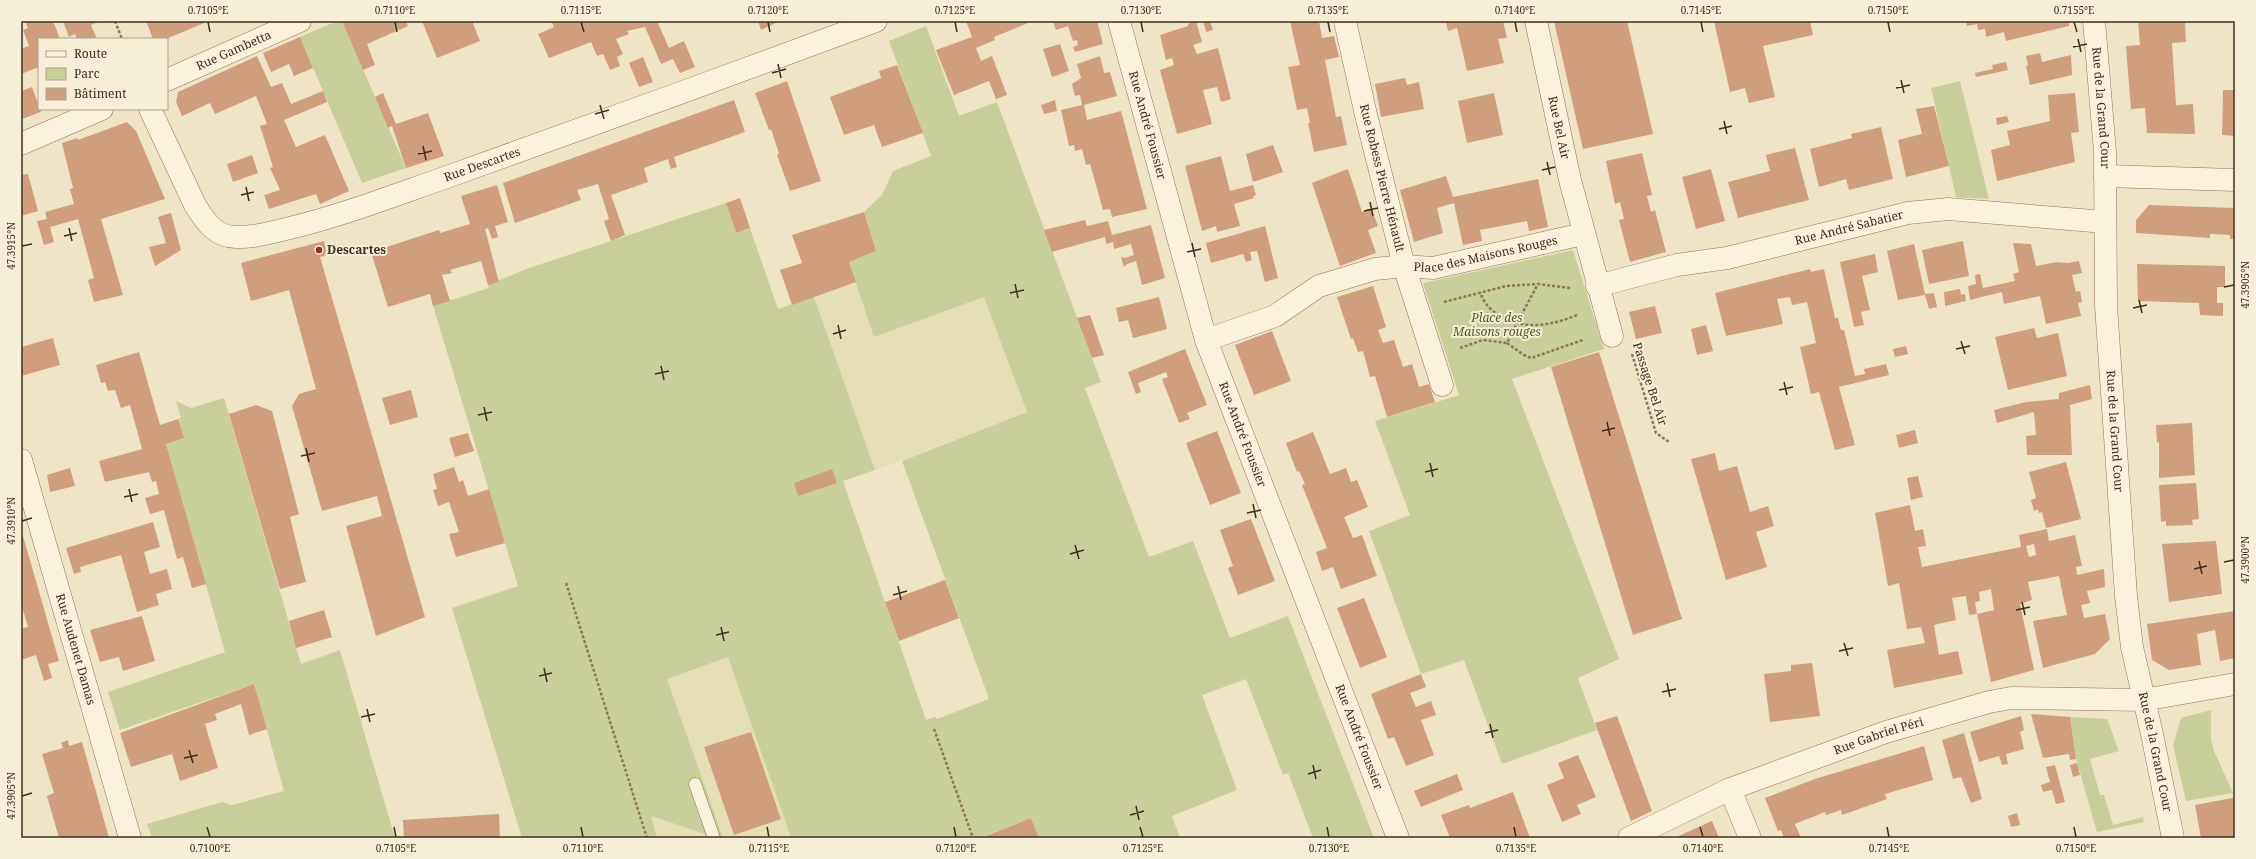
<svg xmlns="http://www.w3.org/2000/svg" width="2256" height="859" viewBox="0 0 2256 859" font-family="'Noto Serif',serif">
<rect width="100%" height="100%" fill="#f0e4c8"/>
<!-- farmland -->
<g fill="#e6deb5">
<path d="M856 282 874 337 984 297 1027 412 875 470 814 297Z"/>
<path d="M728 657 791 838H723L666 679Z"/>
<path d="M650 816 705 834 706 838H657Z"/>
</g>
<!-- green -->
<g fill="#c9cf9b">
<path d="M337 21H342L406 168 362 183 300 37Z"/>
<path d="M926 26 959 116 997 102 1101 382 1085 388 1149 557 1193 541 1230 638 1288 616 1374 838H1313L1288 773 1283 775 1246 679 1202 695 1237 790 1172 816 1180 838H1039L1031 818 980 838H791L728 657 667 679 723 838H706L705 834 651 816 657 838H522L452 608 518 586 433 306 489 288 488 285 529 268 726 203 736 233 750 228 778 309 814 297 875 470 843 481 926 720 936 717 937 719 989 699 902 461 1027 412 984 297 874 337 849 262 876 251 864 212 882 195 893 171 931 156 889 41Z"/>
<path d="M1960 81 1989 199 1956 197 1931 88Z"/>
<path d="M1573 250 1604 349 1512 379 1619 659 1578 678 1597 730 1502 764 1464 660 1421 674 1369 531 1410 515 1375 421 1459 395 1423 283Z"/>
<path d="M224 398 301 664 340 650 395 838H152L147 824 222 802 232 805 284 791 254 684 120 730 108 692 225 652 166 444 183 438 178 419 181 417 176 401 191 408Z"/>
<path d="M2211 710V738L2214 751 2233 793 2186 801 2173 745 2181 718Z"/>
<path d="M2070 717 2107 719 2119 751 2090 759 2100 795H2104L2113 825 2143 817 2144 822 2097 832 2076 759Z"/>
</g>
<!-- building -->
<g fill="#cf9f7d" fill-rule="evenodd">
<path d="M25 21H53L60 39H39V67L21 74V49L29 46 23 30 28 28Z"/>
<path d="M63 21H101L91 25 97 39H77L75 34 69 37Z"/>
<path d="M146 21H209L166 39H153Z"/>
<path d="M342 21H406L408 26 367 44 375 65 363 70Z"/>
<path d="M422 21H472L480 41 437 58Z"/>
<path d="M551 21H657L669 48 684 41 695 67 680 73 673 59 661 64 645 27 627 31 629 34 616 39 623 54 617 57 620 66 610 70 603 54 597 56 591 42 549 58 538 34 554 27Z"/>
<path d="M758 21H780L761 30Z"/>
<path d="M966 21H1033L994 37 995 40 976 48 981 61 992 56 1007 95 996 99 989 81 954 95 936 50 972 37Z"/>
<path d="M1053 21H1097L1103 44 1075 52 1073 47 1078 45 1077 40 1073 41 1068 26 1056 30Z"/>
<path d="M1196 21 1202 42 1193 45 1197 54 1218 48 1231 99 1221 102 1217 87 1203 90 1212 124 1177 134 1160 70 1174 65 1172 58 1166 60 1160 35 1188 26V24Z"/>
<path d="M1203 21H1210L1213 30 1206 32Z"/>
<path d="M1290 21H1319L1322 38 1334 36 1339 57 1325 60 1336 117 1341 116 1347 145 1314 152 1308 123H1310L1307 108 1297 110 1288 67 1300 65Z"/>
<path d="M1446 21H1479V23L1503 21 1507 38 1498 39 1504 63 1467 71 1457 28 1448 31Z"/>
<path d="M1554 21H1627L1653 134 1583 149Z"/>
<path d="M1714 21H1810L1813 35 1763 46 1775 97 1749 103 1745 88 1730 92Z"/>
<path d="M1966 21H2069V26L2006 41 2004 32 1986 37 1985 29 1978 30 1977 24 1967 26Z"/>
<path d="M2138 21H2185L2186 42 2172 43 2176 105 2193 104 2195 134 2147 133 2145 108 2131 109 2126 46 2140 45Z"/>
<path d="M300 37 313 68 294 76 289 64 271 72 263 53Z"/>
<path d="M1060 44 1069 71 1052 77 1043 49Z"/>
<path d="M2040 53 2042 62 2071 55 2072 75 2030 85 2026 66 2028 65 2026 56Z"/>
<path d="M257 56 271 87 282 83 291 104 323 91 327 102 284 120 296 147 325 135 349 191 320 204 316 194 269 209 264 195 280 190 270 168 273 167 260 126 267 124 256 96 215 114 210 103 182 116 176 102 178 92Z"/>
<path d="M1100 56 1104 73 1110 72 1117 96 1084 105 1087 120 1121 111 1147 209 1112 217 1110 209 1103 210 1090 164 1086 165 1082 149 1075 151 1074 145 1069 146 1061 110 1082 105 1080 95 1075 96 1072 84 1081 78 1077 64Z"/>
<path d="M643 57 653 82 639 87 629 63Z"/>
<path d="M2006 62 2008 70 1976 77 1975 73 1993 69 1992 65Z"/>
<path d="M897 65 923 133 882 147 874 125 844 135 830 97 881 78 879 71Z"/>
<path d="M1405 78 1407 85 1419 82 1424 109 1381 117 1375 84Z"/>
<path d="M787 81 821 181 790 191 777 155 779 154 771 129 769 130 755 93Z"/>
<path d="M32 87 41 112 22 119 21 91Z"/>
<path d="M2223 90H2235V136L2222 135Z"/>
<path d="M383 93 396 124 428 113 444 156 406 168 392 126 388 128 375 97Z"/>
<path d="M1494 93 1503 135 1467 143 1458 101Z"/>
<path d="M2075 93 2079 132 2071 133 2075 162 1997 181 1991 150 2010 145 2007 131 2050 121 2048 95Z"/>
<path d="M734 100 745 132 674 157 677 167 671 169 668 159 644 168 648 182 611 195 625 235 611 241 604 221 609 219 598 184 577 190 581 200 515 223 503 183Z"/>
<path d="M1055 100 1057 111 1044 114 1041 105Z"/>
<path d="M1934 106 1949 166 1906 177 1898 140 1922 134 1916 109Z"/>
<path d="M2007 116 2009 122 1997 125 1996 118Z"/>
<path d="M127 122 136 131 165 199 101 219 123 295 94 302 88 280 94 278 78 219 50 227 54 242 44 245 37 221 47 219 45 212 74 204 70 189 73 188 62 143 78 138V140Z"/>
<path d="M1881 127 1893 179 1849 190 1846 179 1819 187 1810 149 1852 138 1851 134Z"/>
<path d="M1273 145 1283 172 1253 182 1246 154Z"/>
<path d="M1795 148 1809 200 1738 218 1728 182 1770 171 1766 155Z"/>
<path d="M1642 153 1652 195 1647 196 1651 212 1655 210 1666 252 1630 262 1619 220 1624 219 1620 202 1615 204 1606 161Z"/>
<path d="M252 155 258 173 233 182 227 164Z"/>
<path d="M1221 156 1230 191 1253 185 1256 195 1253 196 1254 198 1234 204 1240 226 1217 232 1216 226 1202 231 1185 166Z"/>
<path d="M1348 169 1362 212 1371 208 1378 226 1368 230 1376 253 1340 266 1312 183Z"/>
<path d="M1711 169 1725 221 1696 229 1682 177Z"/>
<path d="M28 174 38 211 21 216V175Z"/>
<path d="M1446 176 1453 197 1538 179 1548 227 1529 231 1527 221 1480 230 1482 241 1463 245 1454 203 1437 208 1443 233 1414 242 1400 190Z"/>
<path d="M497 185 508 222 495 226 498 237 492 239 488 228 485 229 499 282 488 285 481 261 450 270 452 273 442 275 450 301 433 306 430 294 388 307 371 252 439 230 440 233 470 224 461 196Z"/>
<path d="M740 198 750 228 736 233 726 203Z"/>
<path d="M2149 205 2235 208V239H2230V235L2210 234V238L2136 233V220Z"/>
<path d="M864 212 876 251 849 262 856 282 792 305 780 270 802 263 792 235Z"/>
<path d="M171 213 181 250 155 266 149 247 166 243 158 217Z"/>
<path d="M1085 220 1087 226 1108 221 1112 235 1151 225 1165 278 1142 285 1136 261 1127 264 1124 267 1121 257 1125 258 1134 255 1131 244 1114 249 1113 242 1106 244 1105 237 1052 252 1044 230Z"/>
<path d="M1265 226 1278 278 1265 282 1257 251 1250 252 1252 260 1246 262 1243 254 1211 263 1206 243Z"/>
<path d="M324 241 327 255 320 257 425 617 376 636 346 526 382 516 377 496 322 511 292 406 299 394 316 389 289 290 251 301 241 263Z"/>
<path d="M1963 241 1969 276 1929 284 1922 250Z"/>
<path d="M2013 243 2031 244 2036 266 2057 262 2068 263 2079 261 2082 273 2072 275 2076 292 2080 291 2082 302 2078 303 2081 316 2046 324 2040 296 2004 304 2002 292 1970 300 1968 286 1976 284 1975 275 1980 274 1983 288 2015 281 2013 274 2019 272Z"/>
<path d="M1914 244 1925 294 1934 293 1937 307 1929 309 1925 295 1898 300 1887 251Z"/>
<path d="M1875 254 1878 272 1862 276 1870 310 1861 312 1864 325 1854 327 1840 262Z"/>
<path d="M2137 264 2225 266V287H2217V303H2223V316L2200 315 2199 303 2138 301Z"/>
<path d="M1810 269 1811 272 1824 269 1835 318H1838L1841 330H1844L1855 376 1865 374 1864 369 1886 364 1889 375 1839 387 1855 445 1835 450 1819 392 1811 394 1800 347 1816 343 1807 302 1792 305 1790 297 1777 299 1783 324 1726 336 1715 293Z"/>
<path d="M1373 286 1386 327 1378 330 1383 343 1394 340 1403 367 1412 364 1419 387 1429 384 1435 402 1387 417 1375 376 1370 377 1363 351 1358 352 1353 338 1351 339 1337 297Z"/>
<path d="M1960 289 1961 295 1965 294 1966 301 1945 306 1944 292Z"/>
<path d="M1159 297 1167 329 1133 338 1128 320 1119 322 1116 308Z"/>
<path d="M1655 306 1662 333 1636 339 1629 312Z"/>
<path d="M1090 315 1104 355 1092 358 1077 318Z"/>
<path d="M1706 325 1713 351 1697 355 1691 329Z"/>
<path d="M2034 328 2037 338 2058 333 2067 376 2008 390 1995 337Z"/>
<path d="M1272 331 1291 381 1254 395 1235 345Z"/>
<path d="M53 338 60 365 21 376V347Z"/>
<path d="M1906 346 1908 354 1895 357 1893 349Z"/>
<path d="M1185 349 1207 405 1187 413 1190 419 1179 423 1162 379 1168 377 1166 372 1138 383 1141 392 1136 394 1128 372Z"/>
<path d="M139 352 160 425 178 419 184 438 166 444 206 584 192 588 183 557 177 559 164 510 150 514 145 498 159 494 156 481 152 482 149 472 105 482 99 461 142 449 130 405 121 408 115 390 108 391 105 382 101 383 96 365Z"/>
<path d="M1599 352 1682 619 1633 635 1551 367Z"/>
<path d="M2090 385 2092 399 2070 405 2072 455H2027L2026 436 2036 435 2034 412 1997 423 1994 410 2026 402 2059 399V393Z"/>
<path d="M411 390 418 417 390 425 382 398Z"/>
<path d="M256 405 272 411 299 514 290 517 306 582 280 589 229 414Z"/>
<path d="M2192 423 2195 475 2159 478V442L2157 443 2156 425Z"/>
<path d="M1915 430 1918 443 1899 448 1896 435Z"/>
<path d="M1217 431 1241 493 1210 505 1186 443Z"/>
<path d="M1313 432 1330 474 1346 468 1351 482 1357 480 1368 507 1344 517 1353 538 1362 535 1377 576 1341 589 1333 567 1322 571 1316 552 1327 548 1302 485 1305 484 1299 471 1297 472 1286 443Z"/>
<path d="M468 433 474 451 455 457 449 438Z"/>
<path d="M1715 453 1719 471 1737 466 1750 512 1768 506 1774 526 1756 532 1767 567 1726 580 1691 459Z"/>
<path d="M2066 462 2081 519 2046 528 2042 512 2039 513 2038 509 2034 511 2031 500 2036 498 2029 472Z"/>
<path d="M454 467 459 482 463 480 468 496 489 489 505 543 456 557 449 534 459 532 449 502 438 506 433 490 437 489 433 474Z"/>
<path d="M70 468 75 486 50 492 47 475Z"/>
<path d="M832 469 837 483 798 496 794 483Z"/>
<path d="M1918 476 1923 497 1911 500 1907 478Z"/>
<path d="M2196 483 2199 519 2192 520 2193 525 2166 526V521L2161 522 2159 485Z"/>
<path d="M1910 505 1915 531 1923 529 1926 546 1918 547 1922 567 2021 547 2019 535 2047 529 2049 541 2075 535 2082 566 2076 567 2077 575 2104 569 2105 587 2087 591 2090 603 2081 605 2084 618 2105 614 2110 639 2095 654 2043 668 2033 621 2067 615 2059 576 2028 582 2032 600 2020 604 2034 670 1991 682 1977 614 1994 610 1991 589 1979 592 1980 601 1975 602 1977 614 1969 615 1966 596 1952 598 1956 620 1934 625 1939 655 1958 651 1963 674 1894 688 1887 650 1925 643 1921 627 1907 629 1899 583 1888 586 1875 513ZM2034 544 2036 555 2029 557 2026 546Z"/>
<path d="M1251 519 1275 581 1238 595 1228 568 1233 566 1220 530Z"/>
<path d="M153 522 160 547 144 552 150 574 167 569 172 589 156 594 159 605 137 612 121 555 80 567 81 572 74 574 66 548Z"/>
<path d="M21 529 59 661 48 664 52 678 44 681 36 655 21 660V629L28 627 21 603Z"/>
<path d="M2216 541 2222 594 2169 602 2162 544Z"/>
<path d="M945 580 959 618 899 641 885 602Z"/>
<path d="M1364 598 1387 657 1360 668 1337 608Z"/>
<path d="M324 610 332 637 296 648 289 621Z"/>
<path d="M2235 611V658L2220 661 2215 630 2197 634 2201 665 2169 670 2152 660 2147 624Z"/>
<path d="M142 616 155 661 123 671 119 657 100 662 90 630Z"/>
<path d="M1812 663 1820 716 1770 722 1764 674 1791 671V665Z"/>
<path d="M1421 674 1426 687 1410 693 1416 707 1431 701 1436 715 1421 720 1434 755 1406 766 1394 737 1388 739 1371 694Z"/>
<path d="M254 684 267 729 249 735 241 704 215 714 217 720 205 724 218 768 180 781 172 754 131 767 120 733Z"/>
<path d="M2031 714 2070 717 2076 759 2070 760 2069 754 2043 758Z"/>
<path d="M1617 716 1652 811 1631 821 1595 723Z"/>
<path d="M2021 716 2024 730 2020 732 2024 749 2006 754 2008 764 2002 765 1999 756 1979 762 1970 732Z"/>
<path d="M751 732 781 819 734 835 704 747Z"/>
<path d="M1964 733 1982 799 1971 803 1961 777 1953 779 1942 740Z"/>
<path d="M68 740 69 746 82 742 109 838H59L47 796 54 793 42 754 63 748 61 743Z"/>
<path d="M1924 746 1933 780 1885 794 1887 799 1842 815 1841 810 1826 815 1825 812 1795 824 1801 838H1784L1781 830 1778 831 1765 798 1815 779Z"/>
<path d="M1578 755 1596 797 1577 805 1581 814 1562 822 1547 785 1564 778 1558 763Z"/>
<path d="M2077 763 2080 775 2073 777 2070 765Z"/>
<path d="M2055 765 2065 802 2056 804 2052 790 2043 792 2041 785 2050 782 2046 767Z"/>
<path d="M1457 774 1463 790 1421 807 1414 791Z"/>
<path d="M1513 792 1530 838H1450L1441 815 1469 805 1470 808Z"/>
<path d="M2232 798 2235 800V838H2201L2195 805Z"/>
<path d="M2017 813 2020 825 2011 827 2008 816Z"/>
<path d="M499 814 500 838H404L403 820Z"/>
<path d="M1031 818 1039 838H987L986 836Z"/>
<path d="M1712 821 1719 838H1674L1692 830Z"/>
</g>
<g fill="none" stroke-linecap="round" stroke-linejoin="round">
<defs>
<path id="service" d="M695 784 714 838"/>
<g id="minor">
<path id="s1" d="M1119 21 1206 340 1398 838"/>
<path id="s2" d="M1536 21 1570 180 1612 336"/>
<path id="s3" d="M2094 21 2105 152 2106 306 2126 596 2132 647 2152 734 2173 838"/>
<path id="s4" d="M167 80 300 21"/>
<path id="s5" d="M150 109 195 205C205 221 215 237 236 237 254 238 272 232 290 228 344 215 395 195 447 177 591 126 733 74 876 21"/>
<path d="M21 144 102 109"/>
<path d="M2105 176 2235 180"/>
<path id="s6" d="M1597 286 1677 265 1727 258 1908 213 1948 209 2105 222"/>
<path d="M1206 340 1275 316 1319 286 1375 269 1404 266 1366 115 1345 21"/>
<path id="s7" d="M1442 385 1404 266 1433 268 1583 234"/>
<path id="s8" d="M21 460 130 838"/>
<path d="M1730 789 1750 838"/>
<path id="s9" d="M1629 838 1730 789 1755 780 1886 732 1989 702 2011 698 2143 700 2235 684"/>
</g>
</defs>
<!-- service casing -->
<use href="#service" stroke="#8d765c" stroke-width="13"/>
<!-- minor casing -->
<use href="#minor" stroke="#8d765c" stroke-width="23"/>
<!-- path -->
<g stroke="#8d765c" stroke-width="2.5" stroke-dasharray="3 2" stroke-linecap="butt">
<path d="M115 21 122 39"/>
<path d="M1570 288 1538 284 1517 323C1538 328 1557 323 1577 315"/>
<path d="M1444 302 1506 286 1537 284"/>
<path d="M1507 343 1524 355 1531 358 1583 340"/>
<path d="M1460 348 1483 340 1507 343 1517 323C1500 317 1486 310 1480 292"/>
<path d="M1632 354 1656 433 1669 442"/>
<path d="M566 583 647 838"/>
<path d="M934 729 973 838"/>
</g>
<!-- service -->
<use href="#service" stroke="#faf1dc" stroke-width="12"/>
<!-- minor -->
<use href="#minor" stroke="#faf1dc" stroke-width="22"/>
</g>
<!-- ticks -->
<path fill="none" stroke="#3d2e20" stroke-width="1.5" d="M208 22 210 32M395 22 397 32M581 22 584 32M768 22 770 32M955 22 957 32M1141 22 1143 32M1328 22 1330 32M1515 22 1517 32M1701 22 1703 32M1888 22 1890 32M2074 22 2077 32M2078 39 2081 52M2073 47 2087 44M778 64 781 78M772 73 786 69M1901 80 1904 93M1896 88 1910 85M600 105 604 119M595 114 609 110M1724 121 1727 134M1719 129 1732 126M423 146 426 160M418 154 432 151M1547 162 1550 175M1542 170 1555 167M246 187 249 201M241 195 254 192M1370 202 1373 216M1364 211 1378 208M69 228 72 241M64 236 77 233M1192 243 1195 257M22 246 32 244M1187 252 1201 249M1015 284 1018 298M2224 287 2234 285M1010 293 1024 290M2139 300 2142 313M2133 308 2147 305M838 325 841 339M833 334 846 330M1961 341 1965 354M1956 349 1970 346M661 366 664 380M655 374 669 371M1784 382 1787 395M1779 390 1793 387M484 407 487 421M478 415 492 412M1607 422 1610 436M1602 431 1615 428M306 448 309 462M301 456 315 453M1430 463 1433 477M1425 472 1438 469M129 489 132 502M124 497 138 494M1253 504 1256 518M1247 513 1261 510M22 521 32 518M1075 545 1079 559M1070 554 1084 550M2199 561 2202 574M2224 562 2234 560M2194 569 2207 566M898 586 901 600M893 595 907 591M2022 602 2025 615M2016 610 2030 607M721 627 724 641M716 635 729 632M1844 643 1848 656M1839 651 1853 648M544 668 547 682M539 676 552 673M1667 683 1670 697M1662 692 1676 689M367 709 370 722M361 717 375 714M1490 724 1493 738M1485 733 1498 730M189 750 193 763M184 758 198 755M1313 765 1316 779M1308 774 1321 770M22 796 32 793M1136 806 1139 820M1130 815 1144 811M207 827 210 837M394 827 396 837M581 827 583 837M767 827 769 837M954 827 956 837M1140 827 1143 837M1327 827 1329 837M1514 827 1516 837M1700 827 1703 837M1887 827 1889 837M2074 827 2076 837"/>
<!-- markers -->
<circle fill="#9e2a2b" stroke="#f7eed8" stroke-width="1.5" cx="319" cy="250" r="4"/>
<g text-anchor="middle" stroke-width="4" stroke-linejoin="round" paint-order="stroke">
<!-- street labels -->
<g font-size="12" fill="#3d2e20" stroke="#f7eed8">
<text dy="4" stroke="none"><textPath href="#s4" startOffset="73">Rue Gambetta</textPath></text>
<text dy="4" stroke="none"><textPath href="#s3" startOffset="87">Rue de la Grand Cour</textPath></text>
<text dy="4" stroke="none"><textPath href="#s1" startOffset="108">Rue André Foussier</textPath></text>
<text dy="4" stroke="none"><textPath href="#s2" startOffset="109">Rue Bel Air</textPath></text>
<text dy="4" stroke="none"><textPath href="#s5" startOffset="418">Rue Descartes</textPath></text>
<text transform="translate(1382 178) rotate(76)" y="4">Rue Robess Pierre Hénault</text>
<text dy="4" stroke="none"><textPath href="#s6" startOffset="259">Rue André Sabatier</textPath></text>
<text dy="4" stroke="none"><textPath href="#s7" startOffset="208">Place des Maisons Rouges</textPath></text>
<text transform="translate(1650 384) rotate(72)" y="4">Passage Bel Air</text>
<text dy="4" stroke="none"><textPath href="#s3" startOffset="411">Rue de la Grand Cour</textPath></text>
<text dy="4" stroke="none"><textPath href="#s1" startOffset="432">Rue André Foussier</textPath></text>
<text dy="4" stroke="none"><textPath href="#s8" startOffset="197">Rue Audenet Damas</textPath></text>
<text dy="4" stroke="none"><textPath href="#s9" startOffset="270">Rue Gabriel Péri</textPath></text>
<text dy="4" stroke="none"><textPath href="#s1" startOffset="756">Rue André Foussier</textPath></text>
<text dy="4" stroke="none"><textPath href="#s3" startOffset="735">Rue de la Grand Cour</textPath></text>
</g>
<!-- poi labels -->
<g font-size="12" font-weight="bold" fill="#3d2e20" stroke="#f7eed8" text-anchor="start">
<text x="327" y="254">Descartes</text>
</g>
<!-- park labels -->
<g font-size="12" font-style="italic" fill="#4d5a26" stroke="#f7eed8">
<text x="1497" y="322">Place des<tspan x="1497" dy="14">Maisons rouges</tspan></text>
</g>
</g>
<!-- border -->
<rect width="2256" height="859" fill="none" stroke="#f7eed8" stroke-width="44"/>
<!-- legend -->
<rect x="38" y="38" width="130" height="72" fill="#f7eed8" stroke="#ada18e"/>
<rect x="46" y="51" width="20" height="6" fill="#faf1dc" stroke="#ada18e"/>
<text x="74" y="58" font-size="12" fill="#3d2e20">Route</text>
<rect x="46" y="68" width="20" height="12" fill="#c9cf9b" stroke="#ada18e"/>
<text x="74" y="78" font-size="12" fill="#3d2e20">Parc</text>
<rect x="46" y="88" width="20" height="12" fill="#cf9f7d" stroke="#ada18e"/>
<text x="74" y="98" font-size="12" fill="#3d2e20">Bâtiment</text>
<rect x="22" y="22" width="2212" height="815" fill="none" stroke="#3d2e20" stroke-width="1.5"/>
<g font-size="10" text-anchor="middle" fill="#3d2e20">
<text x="208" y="14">0.7105°E</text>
<text x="395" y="14">0.7110°E</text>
<text x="581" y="14">0.7115°E</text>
<text x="768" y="14">0.7120°E</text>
<text x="955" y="14">0.7125°E</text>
<text x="1141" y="14">0.7130°E</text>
<text x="1328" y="14">0.7135°E</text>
<text x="1515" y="14">0.7140°E</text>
<text x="1701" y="14">0.7145°E</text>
<text x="1888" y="14">0.7150°E</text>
<text x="2074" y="14">0.7155°E</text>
<text transform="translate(11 246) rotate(-90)" y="4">47.3915°N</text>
<text transform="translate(2245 285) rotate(-90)" y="4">47.3905°N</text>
<text transform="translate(11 521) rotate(-90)" y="4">47.3910°N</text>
<text transform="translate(2245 560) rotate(-90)" y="4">47.3900°N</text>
<text transform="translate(11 796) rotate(-90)" y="4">47.3905°N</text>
<text x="210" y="852">0.7100°E</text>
<text x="396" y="852">0.7105°E</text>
<text x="583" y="852">0.7110°E</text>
<text x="769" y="852">0.7115°E</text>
<text x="956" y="852">0.7120°E</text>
<text x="1143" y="852">0.7125°E</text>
<text x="1329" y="852">0.7130°E</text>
<text x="1516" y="852">0.7135°E</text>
<text x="1703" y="852">0.7140°E</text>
<text x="1889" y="852">0.7145°E</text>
<text x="2076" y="852">0.7150°E</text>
</g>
</svg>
